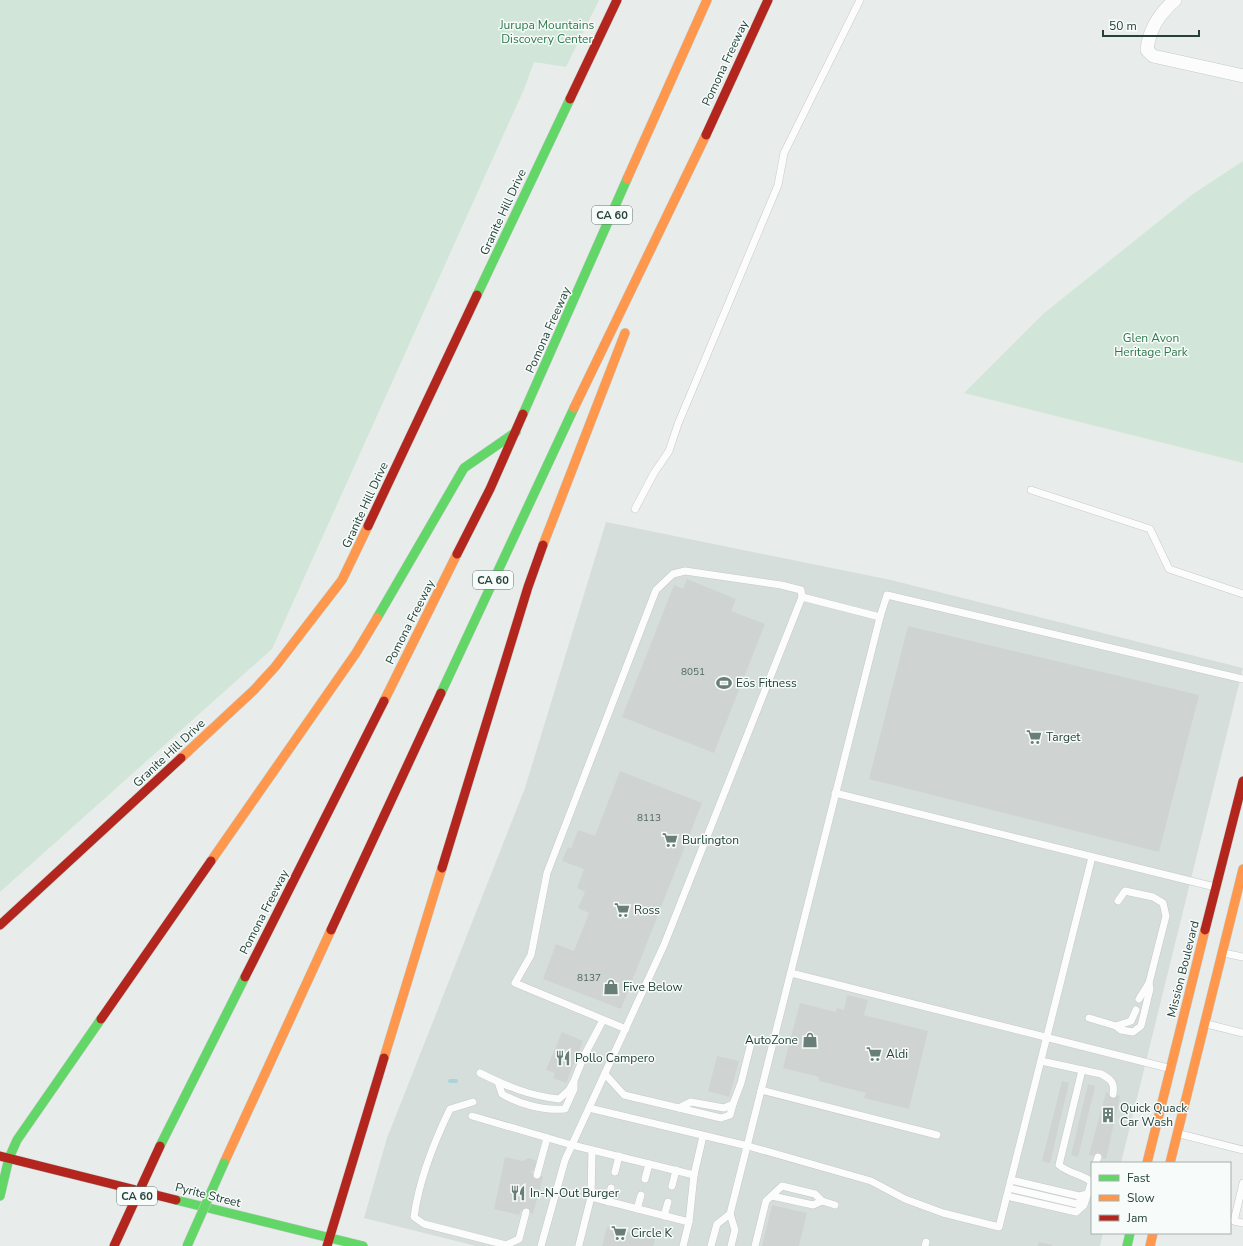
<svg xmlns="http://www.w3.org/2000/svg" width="1243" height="1246" viewBox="0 0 1243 1246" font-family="'Nunito Sans',sans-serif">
<rect width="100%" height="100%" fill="#e8edeb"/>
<!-- built -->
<path fill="#d6dedb" d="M606 522 891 580 1243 668 1121 1163H1092V1233H1103L1100 1246H476L364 1218 387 1138 525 788Z"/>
<!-- green -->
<g fill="#d1e6d8">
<path d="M0 0H599L566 67 534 62 525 87 272 649 0 892Z"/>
<path d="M1243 161V463L964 393 1043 314 1193 194Z"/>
</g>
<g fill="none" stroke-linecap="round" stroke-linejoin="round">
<!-- stream -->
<path stroke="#a9d4db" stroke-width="4" d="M450 1081H456"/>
</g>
<!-- building -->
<g fill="#cfd4d2">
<path d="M687 579 736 599 731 611 765 624 714 753 622 717 674 585 683 589Z"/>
<path d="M908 626 1199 695 1159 852 869 779Z"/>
<path d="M620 771 702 803 621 1009 543 979 556 944 574 951 589 913 578 908 585 892 577 888 584 869 562 861 568 847 571 849 578 830 595 836Z"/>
<path d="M847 995 868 1000 864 1015 928 1031 909 1109 864 1098 866 1093 819 1081V1077L783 1068 800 1003 836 1012 837 1008 844 1010Z"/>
<path d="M562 1032 583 1041 566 1083 553 1078 555 1073 546 1070Z"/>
<path d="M717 1056 739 1061 729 1097 708 1091Z"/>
<path d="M1062 1081 1069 1083 1050 1163 1042 1161Z"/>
<path d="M1088 1084 1095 1086 1078 1157 1071 1155Z"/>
<path d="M1106 1092 1120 1096 1106 1159 1089 1155Z"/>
<path d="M505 1157 523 1161 529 1158 537 1161 534 1170 530 1172 543 1177 533 1214 521 1210 519 1215 494 1209Z"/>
<path d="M772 1205 807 1213 799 1246H762Z"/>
<path d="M607 1227 655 1239 653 1246H602Z"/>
<path d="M1039 1242 1052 1245V1246H1038Z"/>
</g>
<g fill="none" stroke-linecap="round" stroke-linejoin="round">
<defs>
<g id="lane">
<path d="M1031 490 1150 529 1169 569 1243 594"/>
<path d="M635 509 654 473 669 451 678 424 778 185 784 153 860 0"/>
<path d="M880 617 887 595 1243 679"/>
<path d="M835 793 1215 887"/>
<path d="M1118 901 1125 891 1153 897 1163 903 1166 916 1149 983 1139 999"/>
<path d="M1224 953 1243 957"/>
<path d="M791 973 1168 1068"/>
<path d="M1089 1018 1116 1026 1131 1021 1136 1010"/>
<path d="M1207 1024 1243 1033"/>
<path d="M1116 1026 1121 1030 1133 1032 1141 1026 1150 989 1149 983"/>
<path d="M1041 1061 1101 1074C1111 1079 1115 1083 1113 1094"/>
<path d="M1082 1070 1059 1165C1068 1173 1081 1174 1092 1182"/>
<path d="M480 1073C506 1086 530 1096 559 1099L569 1090 573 1083"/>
<path d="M605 1074 624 1095 679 1108 691 1102 724 1108 733 1104 741 1083 752 1039"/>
<path d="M498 1082 502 1094C519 1104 544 1111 565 1109L574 1089V1081L584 1056 603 1020"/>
<path d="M761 1090 937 1135"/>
<path d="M473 1102 450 1109C434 1142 419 1180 414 1217L424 1224 506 1245 519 1239 526 1212"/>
<path d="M589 1108 748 1146 871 1181 905 1199 943 1213 999 1227 1092 857"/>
<path d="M679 1108 721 1118 730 1115 733 1104"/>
<path d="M472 1116 572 1145 694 1175"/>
<path d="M1180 1134 1243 1150"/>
<path d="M1096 1163 1098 1157"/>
<path d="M615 1172 619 1156"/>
<path d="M537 1175 547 1138"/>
<path d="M645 1179 649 1164"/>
<path d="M1011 1180 1079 1196 1086 1194"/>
<path d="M1243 1183 1234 1221 1243 1223"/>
<path d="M672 1186 676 1170"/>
<path d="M1009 1188 1077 1204 1087 1194"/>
<path d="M772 1196 813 1205 822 1201 835 1205"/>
<path d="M1007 1196 1076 1212 1084 1205 1092 1180"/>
<path d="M591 1197 689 1222"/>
<path d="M608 1202 611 1188"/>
<path d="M637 1209 641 1195"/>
<path d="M664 1216 668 1202"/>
<path d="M579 1245 591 1197 592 1150"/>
<path d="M541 1246 565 1160 664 945 802 597 801 590 781 585 685 571 673 574 656 590 547 873 531 955 515 983 626 1029"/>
<path d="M683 1246 689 1222 694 1175 703 1136"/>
<path d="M711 1246 717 1224 730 1214"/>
<path d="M731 1246 735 1230 730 1214 880 617 802 597"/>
<path d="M755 1246 766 1201 782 1186 815 1194 822 1201"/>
<path d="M925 1246 926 1242"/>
</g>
<path id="street" d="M1175 0C1159 14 1149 29 1147 50L1153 56 1243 76"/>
<g id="fast">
<path d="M477 295 570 99"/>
<path d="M523 414 627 179"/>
<path d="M377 618 464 468 516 432"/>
<path d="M441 693 574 408"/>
<path d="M160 1146 245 977"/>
<path d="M0 1196 9 1158 17 1140 101 1019"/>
<path d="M176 1200 363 1246"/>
<path d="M1127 1246 1130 1233"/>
</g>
<g id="slow">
<path d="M627 179 707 0"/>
<path d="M574 408 706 135"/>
<path d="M543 545 625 333"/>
<path d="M384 701 457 554"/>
<path d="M181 758 254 690 275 667 342 580 368 526"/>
<path d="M211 861 356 653 377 618"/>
<path d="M384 1058 442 868"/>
<path d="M224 1163 331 930"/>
<path d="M1147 1163 1205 930"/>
<path d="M1170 1163 1243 869"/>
<path d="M1150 1246 1153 1233"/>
</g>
<g id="jam">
<path d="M570 99 617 0"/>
<path d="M706 135 768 0"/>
<path d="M368 526 477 295"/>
<path d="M457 554 490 489 523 414"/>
<path d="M442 868 528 587 543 545"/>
<path d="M0 925 181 758"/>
<path d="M331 930 441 693"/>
<path d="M1205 930 1243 781"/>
<path d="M245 977 384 701"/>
<path d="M101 1019 211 861"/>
<path d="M0 1156 176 1200"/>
<path d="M327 1246 384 1058"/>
</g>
</defs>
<!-- lane casing -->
<use href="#lane" stroke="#c5cac8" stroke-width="8"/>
<!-- street casing -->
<use href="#street" stroke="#c5cac8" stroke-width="14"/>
<!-- fast casing -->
<use href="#fast" stroke="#c3cbc8" stroke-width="10"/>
<!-- slow casing -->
<use href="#slow" stroke="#c3cbc8" stroke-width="10"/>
<!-- jam casing -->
<use href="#jam" stroke="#c3cbc8" stroke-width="10"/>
<!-- lane -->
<use href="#lane" stroke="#fcfcfc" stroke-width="7"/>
<!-- street -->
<use href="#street" stroke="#fcfcfc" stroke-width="13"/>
<!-- fast -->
<use href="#fast" stroke="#63d668" stroke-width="9"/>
<!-- slow -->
<use href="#slow" stroke="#ff974d" stroke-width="9"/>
<!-- jam -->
<use href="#jam" stroke="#b3261e" stroke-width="9"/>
<defs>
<path id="fast-bridge" d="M187 1246 224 1163"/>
<path id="jam-bridge" d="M114 1246 160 1146"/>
</defs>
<!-- fast-bridge casing -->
<use href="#fast-bridge" stroke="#c3ccc9" stroke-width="10" stroke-linecap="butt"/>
<!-- jam-bridge casing -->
<use href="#jam-bridge" stroke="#c3ccc9" stroke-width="10" stroke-linecap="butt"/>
<!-- fast-bridge -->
<use href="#fast-bridge" stroke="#63d668" stroke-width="9"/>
<!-- jam-bridge -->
<use href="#jam-bridge" stroke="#b3261e" stroke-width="9"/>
</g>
<!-- icons -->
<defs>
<symbol id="stadium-bare" viewBox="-9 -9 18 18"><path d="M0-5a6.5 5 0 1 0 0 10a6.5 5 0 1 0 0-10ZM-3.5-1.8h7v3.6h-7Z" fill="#697e78" stroke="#f7fbf9" stroke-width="2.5" paint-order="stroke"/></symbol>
<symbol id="supermarket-bare" viewBox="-9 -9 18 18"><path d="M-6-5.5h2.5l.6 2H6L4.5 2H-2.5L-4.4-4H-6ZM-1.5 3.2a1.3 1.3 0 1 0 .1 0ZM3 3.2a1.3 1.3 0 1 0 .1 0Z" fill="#697e78" stroke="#f7fbf9" stroke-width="2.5" paint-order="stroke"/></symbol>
<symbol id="shop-bare" viewBox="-9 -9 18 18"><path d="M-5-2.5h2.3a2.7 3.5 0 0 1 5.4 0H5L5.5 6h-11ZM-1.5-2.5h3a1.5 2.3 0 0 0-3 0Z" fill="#697e78" stroke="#f7fbf9" stroke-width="2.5" paint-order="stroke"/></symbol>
<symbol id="restaurant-bare" viewBox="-9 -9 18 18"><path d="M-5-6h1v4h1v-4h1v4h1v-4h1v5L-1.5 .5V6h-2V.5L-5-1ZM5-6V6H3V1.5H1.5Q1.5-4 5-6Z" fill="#697e78" stroke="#f7fbf9" stroke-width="2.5" paint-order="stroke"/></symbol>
<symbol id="building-bare" viewBox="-9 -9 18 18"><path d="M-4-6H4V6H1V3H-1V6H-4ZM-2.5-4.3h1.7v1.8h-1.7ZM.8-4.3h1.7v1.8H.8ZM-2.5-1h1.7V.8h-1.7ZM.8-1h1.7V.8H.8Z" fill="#697e78" stroke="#f7fbf9" stroke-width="2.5" paint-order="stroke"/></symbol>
</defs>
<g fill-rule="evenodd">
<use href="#stadium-bare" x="713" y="672" width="22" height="22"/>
<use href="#supermarket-bare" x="1023" y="726" width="22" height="22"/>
<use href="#supermarket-bare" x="659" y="829" width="22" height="22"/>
<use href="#supermarket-bare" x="611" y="899" width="22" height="22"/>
<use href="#shop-bare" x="600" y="976" width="22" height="22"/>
<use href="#shop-bare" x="799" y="1029" width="22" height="22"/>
<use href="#supermarket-bare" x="863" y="1043" width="22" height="22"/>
<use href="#restaurant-bare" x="552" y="1047" width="22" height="22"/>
<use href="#building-bare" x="1097" y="1104" width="22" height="22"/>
<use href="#restaurant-bare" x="507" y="1182" width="22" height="22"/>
<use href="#supermarket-bare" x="608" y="1222" width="22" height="22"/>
</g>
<g text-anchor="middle" stroke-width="3" stroke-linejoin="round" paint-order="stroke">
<!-- number labels -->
<g font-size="10" fill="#506761">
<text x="693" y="675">8051</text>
<text x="649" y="821">8113</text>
<text x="589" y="981">8137</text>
</g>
<!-- shield labels -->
<g fill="#f7fbf9" stroke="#637a73" stroke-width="1">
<rect x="592" y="206" width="40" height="18" rx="3"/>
<rect x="473" y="571" width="40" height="18" rx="3"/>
<rect x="117" y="1187" width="40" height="18" rx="3"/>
</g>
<g font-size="11" font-weight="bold" fill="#24423a">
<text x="612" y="219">CA 60</text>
<text x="493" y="584">CA 60</text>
<text x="137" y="1200">CA 60</text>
</g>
<!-- park labels -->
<g font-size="12" fill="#2d7a4b" stroke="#f7fbf9">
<text x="547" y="29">Jurupa Mountains<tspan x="547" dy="14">Discovery Center</tspan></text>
<text x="1151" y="342">Glen Avon<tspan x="1151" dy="14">Heritage Park</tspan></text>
</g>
<!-- street labels -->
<g font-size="12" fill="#24423a" stroke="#f7fbf9">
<text transform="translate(725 63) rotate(-65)" y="4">Pomona Freeway</text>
<text transform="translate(503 212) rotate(-65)" y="4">Granite Hill Drive</text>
<text transform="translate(548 330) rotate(-66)" y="4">Pomona Freeway</text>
<text transform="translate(365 505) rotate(-65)" y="4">Granite Hill Drive</text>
<text transform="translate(410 622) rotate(-63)" y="4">Pomona Freeway</text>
<text transform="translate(169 753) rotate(-43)" y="4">Granite Hill Drive</text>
<text transform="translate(264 912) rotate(-63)" y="4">Pomona Freeway</text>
<text transform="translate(1183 969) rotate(-76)" y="4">Mission Boulevard</text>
<text transform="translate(208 1195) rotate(14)" y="4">Pyrite Street</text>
</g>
<!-- poi labels -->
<g font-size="12" fill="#24423a" stroke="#f7fbf9" text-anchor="start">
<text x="736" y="687">Eōs Fitness</text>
<text x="1046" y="741">Target</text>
<text x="682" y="844">Burlington</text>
<text x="634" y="914">Ross</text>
<text x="623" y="991">Five Below</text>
<text x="798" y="1044" text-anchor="end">AutoZone</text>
<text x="886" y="1058">Aldi</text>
<text x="575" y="1062">Pollo Campero</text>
<text x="1120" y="1112">Quick Quack<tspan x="1120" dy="14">Car Wash</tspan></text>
<text x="530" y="1197">In-N-Out Burger</text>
<text x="631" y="1237">Circle K</text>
</g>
</g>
<!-- legend -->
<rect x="1091" y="1162" width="140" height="72" fill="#f7fbf9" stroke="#a3b1ad"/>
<rect x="1099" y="1175" width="20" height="6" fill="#63d668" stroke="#a3b1ad"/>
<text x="1127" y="1182" font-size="12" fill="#24423a">Fast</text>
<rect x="1099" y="1195" width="20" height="6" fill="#ff974d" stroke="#a3b1ad"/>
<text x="1127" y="1202" font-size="12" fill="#24423a">Slow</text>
<rect x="1099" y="1215" width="20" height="6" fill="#b3261e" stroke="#a3b1ad"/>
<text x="1127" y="1222" font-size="12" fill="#24423a">Jam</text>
<!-- scale -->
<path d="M1103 30v6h96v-6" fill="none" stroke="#24423a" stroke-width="2"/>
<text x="1109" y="30" font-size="12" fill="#24423a" stroke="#f7fbf9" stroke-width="3" paint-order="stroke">50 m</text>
</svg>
